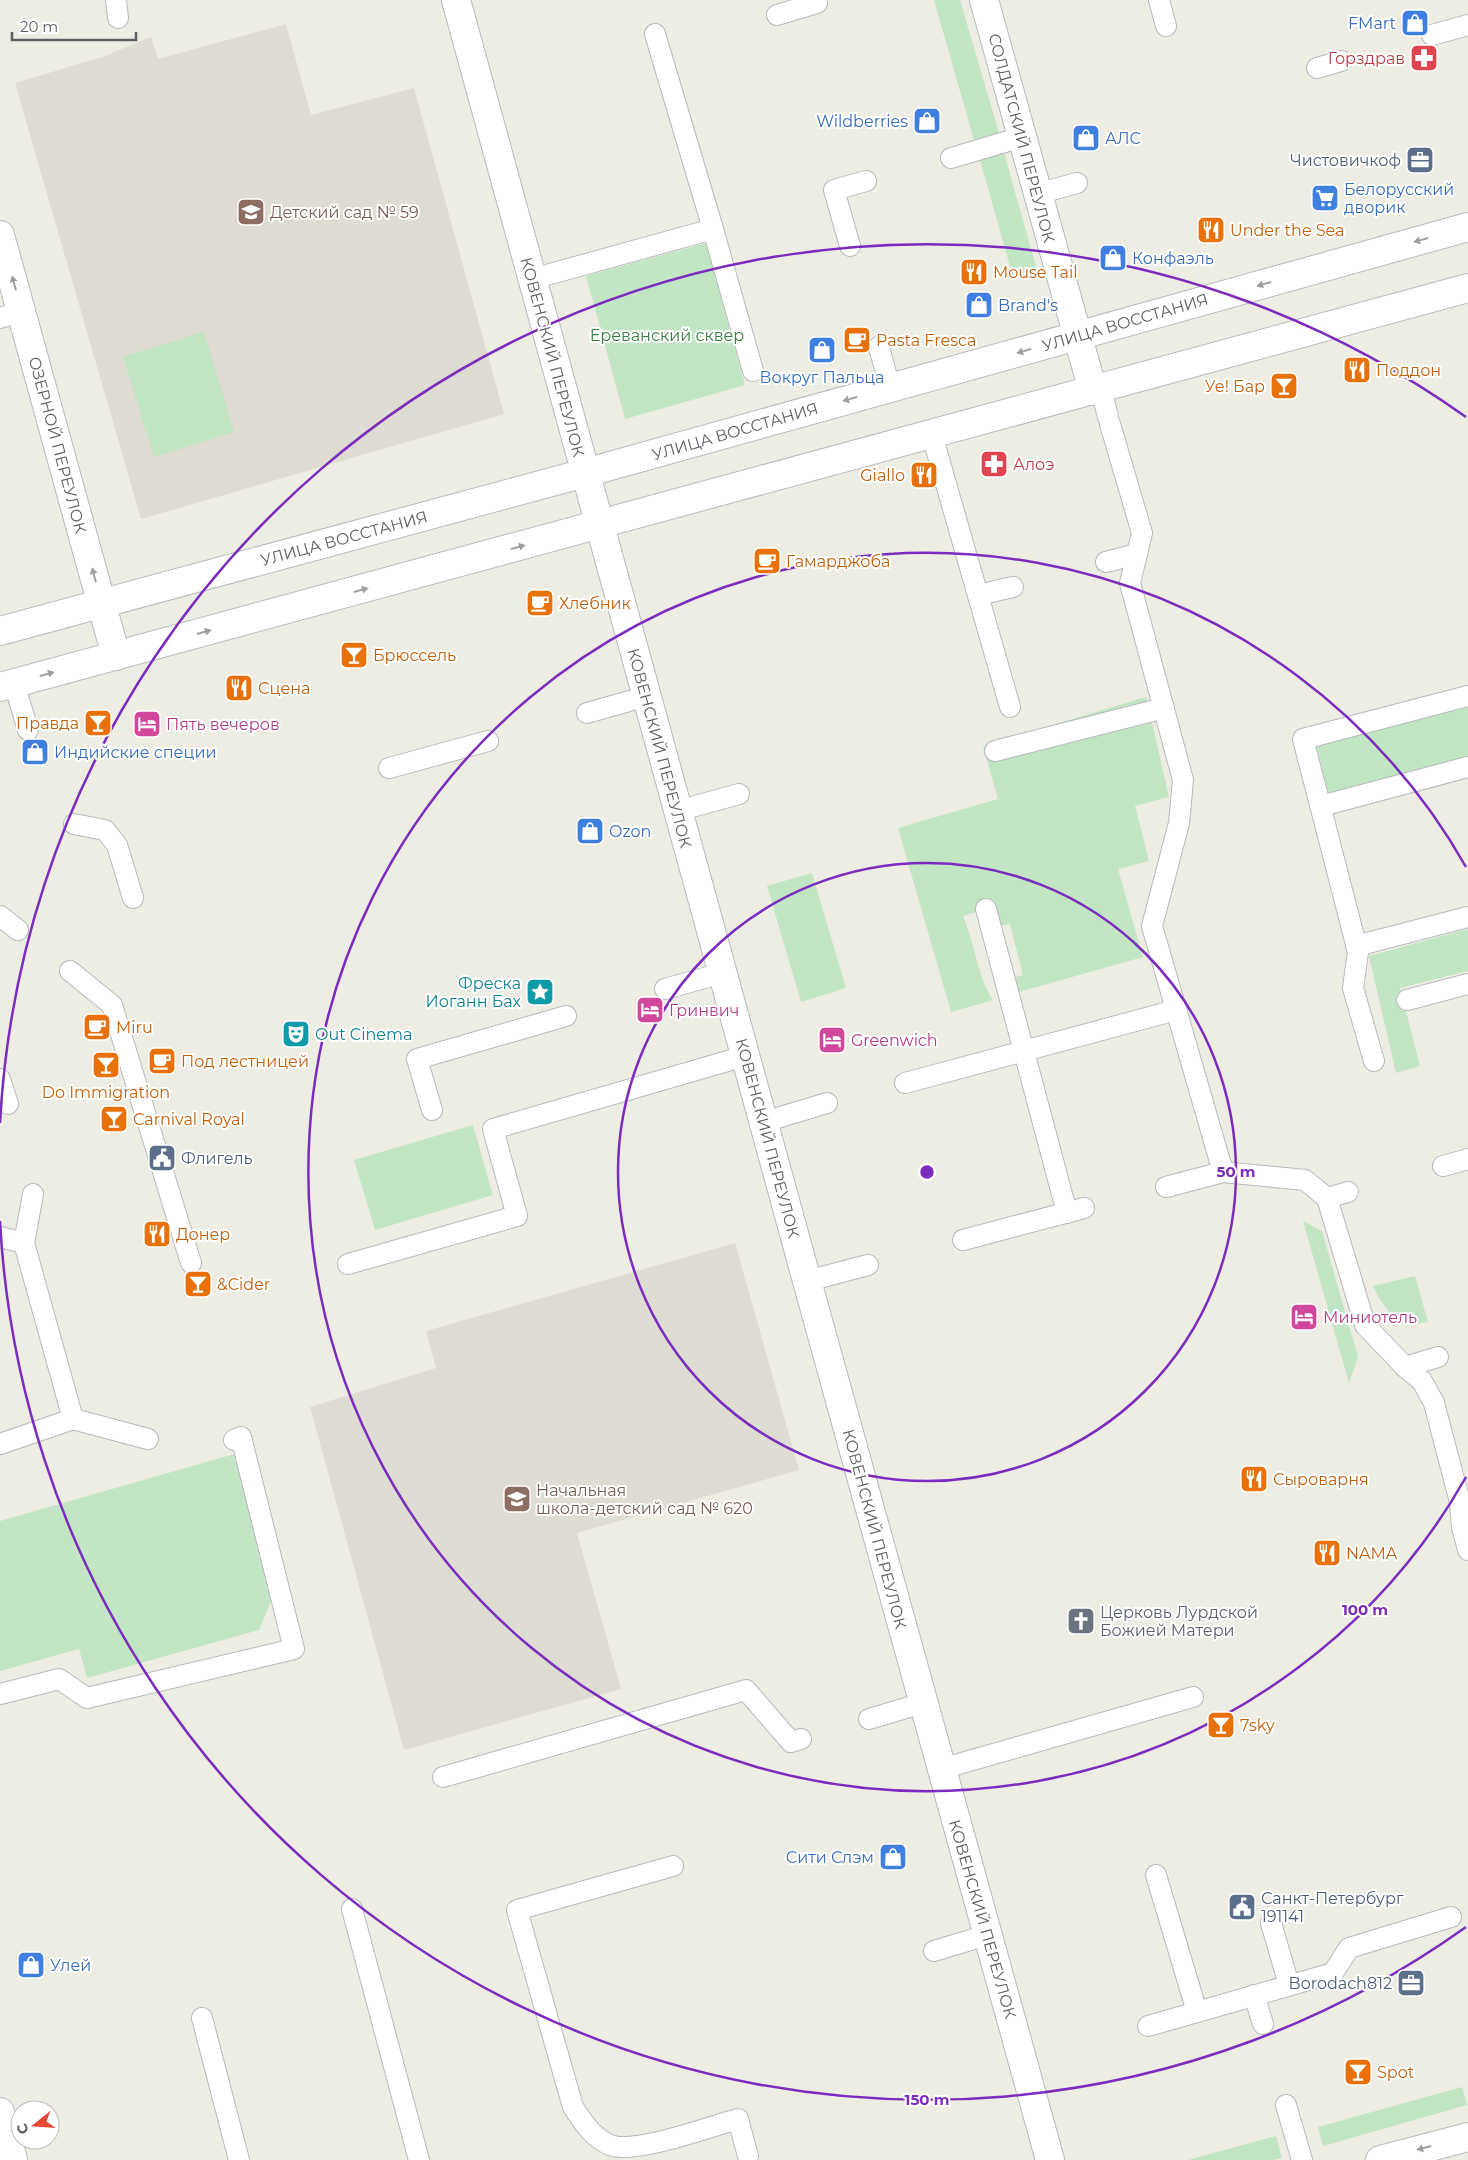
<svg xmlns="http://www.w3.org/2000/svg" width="1468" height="2160" viewBox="0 0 1468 2160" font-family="Montserrat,sans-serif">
<rect width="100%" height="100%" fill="#eeede4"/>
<!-- education -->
<g fill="#dedcd3">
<path d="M286 24 311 115 414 88 504 414 141 519 15 83 102 57 151 37 158 59Z"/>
<path d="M735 1243 799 1470 577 1533 621 1689 404 1750 310 1407 436 1368 426 1331Z"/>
</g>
<!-- green -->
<g fill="#c2e5c3">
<path d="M934 0H960L999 133 974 140Z"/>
<path d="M1004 153 1037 270 1013 277 980 160Z"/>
<path d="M706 243 745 385 625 419 586 276Z"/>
<path d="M204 332 234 432 154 457 123 357Z"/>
<path d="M1146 697 1169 797 1135 806 1149 861 1118 869 1143 957 1019 992 1013 978 1023 975 1010 924 1000 926 993 907 963 916C975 943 977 976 993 1000L951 1012 898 828 998 799 983 746Z"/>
<path d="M1468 707V758L1328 793 1316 745Z"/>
<path d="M812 873 846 988 801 1002 767 886Z"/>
<path d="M1468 929V971L1400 988 1420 1066 1396 1073 1369 956Z"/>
<path d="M473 1125 493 1195 375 1230 354 1160Z"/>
<path d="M1303 1221 1322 1231 1358 1357 1349 1383Z"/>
<path d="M1415 1276 1428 1322C1423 1322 1417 1324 1412 1324 1393 1323 1380 1301 1373 1286Z"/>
<path d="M238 1453 274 1594 259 1630 87 1678 79 1649 0 1671V1521Z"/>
<path d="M1462 2087 1467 2105 1323 2146 1318 2127Z"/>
<path d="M1276 2136 1282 2158 1273 2160H1188Z"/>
</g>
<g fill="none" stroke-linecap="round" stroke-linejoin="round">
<defs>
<g id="lane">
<path d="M116 0 118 18"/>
<path d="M1159 0 1166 26"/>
<path d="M777 15 817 3"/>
<path d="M1432 35 1468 25"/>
<path d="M1317 68 1341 61"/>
<path d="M951 158 1022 137"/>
<path d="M1037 194 1077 183"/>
<path d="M713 229 753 371"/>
<path d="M850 246 834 190 866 181"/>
<path d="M532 279 713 229 655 34"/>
<path d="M0 318 21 312"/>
<path d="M879 347 890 388"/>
<path d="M1101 389 1108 417"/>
<path d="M1110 424 1142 533 1130 583 1183 780 1179 823 1152 926 1223 1172 1166 1187"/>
<path d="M932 435 1010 707"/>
<path d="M1106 562 1137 554"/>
<path d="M978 595 1013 587"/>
<path d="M14 683 28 730"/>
<path d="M587 713 647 696"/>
<path d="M995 751 1164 708"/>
<path d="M389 768 488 741"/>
<path d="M1321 806 1468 767"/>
<path d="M677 811 739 794"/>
<path d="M74 824 105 830 117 845 133 898"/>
<path d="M986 909 1067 1213"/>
<path d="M0 916 18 930"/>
<path d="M1356 946 1468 917"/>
<path d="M70 971 112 1005 191 1263"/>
<path d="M665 989 722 973"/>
<path d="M1407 1000 1468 984"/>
<path d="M1374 1061 1353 988 1358 952 1303 739 1468 696"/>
<path d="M0 1079 8 1104"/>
<path d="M905 1083 1176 1010"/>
<path d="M432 1110 417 1059 566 1016"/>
<path d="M764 1122 827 1103"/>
<path d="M1443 1166 1468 1159"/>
<path d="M1223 1172 1305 1180 1327 1198 1365 1325 1405 1367 1422 1381 1434 1403 1460 1502H1468"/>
<path d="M1327 1198 1348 1192"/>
<path d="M0 1237 24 1243 73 1419"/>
<path d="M963 1240 1084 1208"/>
<path d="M24 1243 33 1194"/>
<path d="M348 1264 517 1216 493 1129 745 1056"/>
<path d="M807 1281 868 1265"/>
<path d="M1405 1367 1438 1357"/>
<path d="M0 1444 73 1419 148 1439"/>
<path d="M1460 1502 1462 1527 1468 1550"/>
<path d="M0 1694 59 1679 87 1698 294 1649 241 1437 234 1440"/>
<path d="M869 1719 923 1703"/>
<path d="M941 1769 1193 1697"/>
<path d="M443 1777 746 1690 791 1742 801 1739"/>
<path d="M673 1866 517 1910 573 2107C583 2122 592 2137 610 2145 634 2155 711 2126 738 2119L748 2156"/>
<path d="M1156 1875 1197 2012"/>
<path d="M352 1909 419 2160"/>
<path d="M1271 1923 1289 1985"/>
<path d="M934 1951 987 1935"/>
<path d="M1254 1995 1263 2024"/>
<path d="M202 2018 239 2160"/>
<path d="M1148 2026 1333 1973 1349 1948 1451 1917"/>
<path d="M1286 2105 1302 2160"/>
</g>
<g id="street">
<path d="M456 0 807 1281 1050 2160"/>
<path d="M984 0 1093 391"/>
<path d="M0 235 116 656"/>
<path d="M1380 2160 1468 2137"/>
</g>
<g id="secondary">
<path d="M0 631 585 473 1468 227"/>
<path d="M0 687 1468 288"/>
<path d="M0 2112 13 2160"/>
</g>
</defs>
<!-- lane casing -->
<use href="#lane" stroke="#b7babe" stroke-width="22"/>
<!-- street casing -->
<use href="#street" stroke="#b7babe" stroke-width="30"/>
<!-- secondary casing -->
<use href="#secondary" stroke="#b8bbc0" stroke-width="30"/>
<!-- lane -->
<use href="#lane" stroke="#fff" stroke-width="20"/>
<!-- street -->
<use href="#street" stroke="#fff" stroke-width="28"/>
<!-- secondary -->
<use href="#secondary" stroke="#fff" stroke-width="28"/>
</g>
<!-- one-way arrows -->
<defs><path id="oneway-solid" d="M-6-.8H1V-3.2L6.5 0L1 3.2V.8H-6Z" transform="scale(1.25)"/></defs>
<g fill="#9da0a3">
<use href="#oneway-solid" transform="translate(1421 240) rotate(164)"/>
<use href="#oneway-solid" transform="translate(14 283) rotate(-105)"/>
<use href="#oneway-solid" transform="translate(1264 284) rotate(164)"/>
<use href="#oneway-solid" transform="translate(1024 351) rotate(164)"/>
<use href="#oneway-solid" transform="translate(850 399) rotate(164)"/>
<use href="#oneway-solid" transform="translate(518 547) rotate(-15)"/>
<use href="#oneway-solid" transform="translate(94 575) rotate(-105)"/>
<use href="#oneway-solid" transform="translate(361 590) rotate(-15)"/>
<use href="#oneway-solid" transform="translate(204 632) rotate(-15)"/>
<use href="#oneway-solid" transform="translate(47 674) rotate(-15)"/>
<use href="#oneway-solid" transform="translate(1424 2148) rotate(165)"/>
</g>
<!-- distance rings -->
<g fill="none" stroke="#7b2cbf" stroke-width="2.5">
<circle cx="927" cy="1172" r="309"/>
<path d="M1466 1477A619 619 0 1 1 1466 867"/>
<path d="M1466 1927A928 928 0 0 1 0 1221M0 1123A928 928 0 0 1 1466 417"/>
</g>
<!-- icons -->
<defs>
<symbol id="shop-square" viewBox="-11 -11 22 22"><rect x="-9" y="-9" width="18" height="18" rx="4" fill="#3f7fe0" stroke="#fff"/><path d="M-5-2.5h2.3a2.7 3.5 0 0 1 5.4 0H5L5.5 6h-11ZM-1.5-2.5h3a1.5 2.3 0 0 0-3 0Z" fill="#fff"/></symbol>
<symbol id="pharmacy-square" viewBox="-11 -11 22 22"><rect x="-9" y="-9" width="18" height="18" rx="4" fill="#e0444e" stroke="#fff"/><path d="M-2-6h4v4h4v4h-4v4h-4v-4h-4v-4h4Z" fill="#fff"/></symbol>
<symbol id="office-square" viewBox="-11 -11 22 22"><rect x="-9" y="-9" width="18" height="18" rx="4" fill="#5c6f8a" stroke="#fff"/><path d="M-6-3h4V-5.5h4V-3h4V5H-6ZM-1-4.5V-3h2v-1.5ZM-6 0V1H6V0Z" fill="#fff"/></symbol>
<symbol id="supermarket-square" viewBox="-11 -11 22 22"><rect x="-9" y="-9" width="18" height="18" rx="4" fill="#3f7fe0" stroke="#fff"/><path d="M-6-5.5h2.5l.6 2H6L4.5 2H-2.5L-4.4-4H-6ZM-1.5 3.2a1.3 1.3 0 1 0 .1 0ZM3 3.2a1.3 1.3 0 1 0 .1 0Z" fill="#fff"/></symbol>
<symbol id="school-square" viewBox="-11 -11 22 22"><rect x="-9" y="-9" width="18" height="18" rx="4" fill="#8d6e63" stroke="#fff"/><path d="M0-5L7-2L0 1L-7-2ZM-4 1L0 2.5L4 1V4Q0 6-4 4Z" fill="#fff"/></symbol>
<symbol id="restaurant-square" viewBox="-11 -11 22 22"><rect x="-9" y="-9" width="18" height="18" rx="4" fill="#e8710a" stroke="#fff"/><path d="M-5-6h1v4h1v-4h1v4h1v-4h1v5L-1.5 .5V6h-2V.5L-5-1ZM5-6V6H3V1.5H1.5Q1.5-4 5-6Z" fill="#fff"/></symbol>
<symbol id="cafe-square" viewBox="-11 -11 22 22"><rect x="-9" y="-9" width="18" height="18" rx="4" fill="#e8710a" stroke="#fff"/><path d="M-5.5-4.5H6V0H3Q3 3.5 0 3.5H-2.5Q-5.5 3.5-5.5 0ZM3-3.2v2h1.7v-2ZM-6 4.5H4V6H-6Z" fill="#fff"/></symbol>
<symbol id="bar-square" viewBox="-11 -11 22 22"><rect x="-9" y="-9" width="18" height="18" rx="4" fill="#e8710a" stroke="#fff"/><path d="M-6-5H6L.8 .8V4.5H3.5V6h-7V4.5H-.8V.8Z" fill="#fff"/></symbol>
<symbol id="hotel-square" viewBox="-11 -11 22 22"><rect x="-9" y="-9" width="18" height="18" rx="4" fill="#d1479c" stroke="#fff"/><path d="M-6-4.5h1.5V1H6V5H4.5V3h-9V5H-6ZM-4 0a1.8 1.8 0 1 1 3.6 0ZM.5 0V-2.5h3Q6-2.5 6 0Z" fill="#fff"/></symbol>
<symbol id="sight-square" viewBox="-11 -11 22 22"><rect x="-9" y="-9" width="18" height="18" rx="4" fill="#0f9aa8" stroke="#fff"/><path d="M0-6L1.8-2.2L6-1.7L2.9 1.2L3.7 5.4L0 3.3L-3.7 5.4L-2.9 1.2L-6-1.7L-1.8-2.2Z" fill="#fff"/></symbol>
<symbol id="theatre-square" viewBox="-11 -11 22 22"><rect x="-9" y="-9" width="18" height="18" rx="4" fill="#0f9aa8" stroke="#fff"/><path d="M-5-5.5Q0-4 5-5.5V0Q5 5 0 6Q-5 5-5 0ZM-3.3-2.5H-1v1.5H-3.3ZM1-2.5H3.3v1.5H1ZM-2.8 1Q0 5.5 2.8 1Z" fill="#fff"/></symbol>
<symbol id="civic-square" viewBox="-11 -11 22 22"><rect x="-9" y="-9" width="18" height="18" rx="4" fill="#5c6f8a" stroke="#fff"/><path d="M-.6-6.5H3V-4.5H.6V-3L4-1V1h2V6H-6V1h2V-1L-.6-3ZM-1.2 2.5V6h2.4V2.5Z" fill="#fff"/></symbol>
<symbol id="church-square" viewBox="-11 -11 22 22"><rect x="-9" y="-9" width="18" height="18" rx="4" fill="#6b7280" stroke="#fff"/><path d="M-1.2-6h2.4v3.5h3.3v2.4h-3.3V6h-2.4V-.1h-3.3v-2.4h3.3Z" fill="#fff"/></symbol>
</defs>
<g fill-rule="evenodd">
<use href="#shop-square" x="1399" y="7" width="32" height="32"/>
<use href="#pharmacy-square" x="1408" y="42" width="32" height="32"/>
<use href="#shop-square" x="911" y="105" width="32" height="32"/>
<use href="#shop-square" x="1070" y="122" width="32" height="32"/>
<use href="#office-square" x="1404" y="144" width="32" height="32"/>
<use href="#supermarket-square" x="1309" y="182" width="32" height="32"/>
<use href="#school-square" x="235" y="196" width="32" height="32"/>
<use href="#restaurant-square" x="1195" y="214" width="32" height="32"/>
<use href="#shop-square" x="1097" y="242" width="32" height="32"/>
<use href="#restaurant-square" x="958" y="256" width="32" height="32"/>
<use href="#shop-square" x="963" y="289" width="32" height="32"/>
<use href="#cafe-square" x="841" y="324" width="32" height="32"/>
<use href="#shop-square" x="806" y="334" width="32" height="32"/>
<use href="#restaurant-square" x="1341" y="354" width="32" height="32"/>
<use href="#bar-square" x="1268" y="370" width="32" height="32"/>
<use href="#pharmacy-square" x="978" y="448" width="32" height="32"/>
<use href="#restaurant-square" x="908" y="459" width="32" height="32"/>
<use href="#cafe-square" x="751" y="545" width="32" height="32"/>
<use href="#cafe-square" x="524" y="587" width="32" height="32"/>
<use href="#bar-square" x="338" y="639" width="32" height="32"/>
<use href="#restaurant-square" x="223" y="672" width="32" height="32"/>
<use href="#bar-square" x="82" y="707" width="32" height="32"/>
<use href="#hotel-square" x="131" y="708" width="32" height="32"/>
<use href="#shop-square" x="19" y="736" width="32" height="32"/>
<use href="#shop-square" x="574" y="815" width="32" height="32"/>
<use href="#sight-square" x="524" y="976" width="32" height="32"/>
<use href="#hotel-square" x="634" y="994" width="32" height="32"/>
<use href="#cafe-square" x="81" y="1011" width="32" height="32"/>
<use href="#theatre-square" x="280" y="1018" width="32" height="32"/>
<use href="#hotel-square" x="816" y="1024" width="32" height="32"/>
<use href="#cafe-square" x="146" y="1045" width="32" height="32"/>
<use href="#bar-square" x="90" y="1049" width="32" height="32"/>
<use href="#bar-square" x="98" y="1103" width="32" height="32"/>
<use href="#civic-square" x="146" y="1142" width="32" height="32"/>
<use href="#restaurant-square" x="141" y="1218" width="32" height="32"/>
<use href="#bar-square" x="182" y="1268" width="32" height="32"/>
<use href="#hotel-square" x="1288" y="1301" width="32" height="32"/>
<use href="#restaurant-square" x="1238" y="1463" width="32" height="32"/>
<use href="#school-square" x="501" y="1483" width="32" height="32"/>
<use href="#restaurant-square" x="1311" y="1537" width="32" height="32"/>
<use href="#church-square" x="1065" y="1605" width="32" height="32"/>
<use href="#bar-square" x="1205" y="1709" width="32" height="32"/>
<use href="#shop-square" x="877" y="1841" width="32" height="32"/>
<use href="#civic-square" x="1226" y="1891" width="32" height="32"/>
<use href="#shop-square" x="15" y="1949" width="32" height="32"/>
<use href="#office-square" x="1395" y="1967" width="32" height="32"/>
<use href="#bar-square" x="1342" y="2056" width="32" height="32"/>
</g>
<g text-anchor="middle" stroke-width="4" stroke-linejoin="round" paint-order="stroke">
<!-- shop labels -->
<g font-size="16" fill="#366cbe" stroke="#fff" text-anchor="start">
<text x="1396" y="29" text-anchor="end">FMart</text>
<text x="908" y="127" text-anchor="end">Wildberries</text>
<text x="1105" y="144">АЛС</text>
<text x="1344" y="195">Белорусский<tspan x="1344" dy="18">дворик</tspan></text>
<text x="1132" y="264">Конфаэль</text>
<text x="998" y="311">Brand's</text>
<text x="822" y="383" text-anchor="middle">Вокруг Пальца</text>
<text x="54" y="758">Индийские специи</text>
<text x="609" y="837">Ozon</text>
<text x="874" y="1863" text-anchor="end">Сити Слэм</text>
<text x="50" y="1971">Улей</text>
</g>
<!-- health labels -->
<g font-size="16" fill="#be3a42" stroke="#fff" text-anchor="end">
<text x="1405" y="64">Горздрав</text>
<text x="1013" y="470" text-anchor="start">Алоэ</text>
</g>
<!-- street labels -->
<g font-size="16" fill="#5c6065" stroke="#fff">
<text transform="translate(1022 138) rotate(75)" y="6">СОЛДАТСКИЙ ПЕРЕУЛОК</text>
<text transform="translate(1125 322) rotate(-16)" y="6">УЛИЦА ВОССТАНИЯ</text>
<text transform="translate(553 357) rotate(75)" y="6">КОВЕНСКИЙ ПЕРЕУЛОК</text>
<text transform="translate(735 431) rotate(-16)" y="6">УЛИЦА ВОССТАНИЯ</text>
<text transform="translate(58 445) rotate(75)" y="6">ОЗЕРНОЙ ПЕРЕУЛОК</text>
<text transform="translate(344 538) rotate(-15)" y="6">УЛИЦА ВОССТАНИЯ</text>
<text transform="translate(660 748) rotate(75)" y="6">КОВЕНСКИЙ ПЕРЕУЛОК</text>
<text transform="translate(768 1138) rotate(75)" y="6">КОВЕНСКИЙ ПЕРЕУЛОК</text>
<text transform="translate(875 1529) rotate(75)" y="6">КОВЕНСКИЙ ПЕРЕУЛОК</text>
<text transform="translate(983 1919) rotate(74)" y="6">КОВЕНСКИЙ ПЕРЕУЛОК</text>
</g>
<!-- service labels -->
<g font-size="16" fill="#4e5e75" stroke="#fff" text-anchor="end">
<text x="1401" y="166">Чистовичкоф</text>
<text x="181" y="1164" text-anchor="start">Флигель</text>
<text x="1261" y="1904" text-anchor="start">Санкт-Петербург<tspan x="1261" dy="18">191141</tspan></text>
<text x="1392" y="1989">Borodach812</text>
</g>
<!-- education labels -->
<g font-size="16" fill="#785e54" stroke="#fff" text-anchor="start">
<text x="270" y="218">Детский сад № 59</text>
<text x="536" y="1496">Начальная<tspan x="536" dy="18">школа-детский сад № 620</tspan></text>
</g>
<!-- food labels -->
<g font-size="16" fill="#c56008" stroke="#fff" text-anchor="start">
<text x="1230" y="236">Under the Sea</text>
<text x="993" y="278">Mouse Tail</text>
<text x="876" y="346">Pasta Fresca</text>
<text x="1376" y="376">Поддон</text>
<text x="1265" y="392" text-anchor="end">Уе! Бар</text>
<text x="905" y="481" text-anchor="end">Giallo</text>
<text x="786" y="567">Гамарджоба</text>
<text x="559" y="609">Хлебник</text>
<text x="373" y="661">Брюссель</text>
<text x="258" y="694">Сцена</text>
<text x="79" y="729" text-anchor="end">Правда</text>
<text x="116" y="1033">Miru</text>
<text x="181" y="1067">Под лестницей</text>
<text x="106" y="1098" text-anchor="middle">Do Immigration</text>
<text x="133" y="1125">Carnival Royal</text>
<text x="176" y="1240">Донер</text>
<text x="217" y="1290">&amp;Cider</text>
<text x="1273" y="1485">Сыроварня</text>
<text x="1346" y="1559">NAMA</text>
<text x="1240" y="1731">7sky</text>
<text x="1377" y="2078">Spot</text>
</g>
<!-- park labels -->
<g font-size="16" fill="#36823d" stroke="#fff">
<text x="667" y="341">Ереванский сквер</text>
</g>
<!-- hotel labels -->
<g font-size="16" fill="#b23c85" stroke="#fff" text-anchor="start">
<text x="166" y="730">Пять вечеров</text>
<text x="669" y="1016">Гринвич</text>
<text x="851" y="1046">Greenwich</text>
<text x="1323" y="1323">Миниотель</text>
</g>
<!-- culture labels -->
<g font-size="16" fill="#0d838f" stroke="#fff" text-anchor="end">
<text x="521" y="989">Фреска<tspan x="521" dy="18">Иоганн Бах</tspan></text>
<text x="315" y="1040" text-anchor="start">Out Cinema</text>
</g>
<!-- worship labels -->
<g font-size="16" fill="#5b616d" stroke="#fff" text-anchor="start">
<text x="1100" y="1618">Церковь Лурдской<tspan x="1100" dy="18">Божией Матери</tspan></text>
</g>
</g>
<circle cx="927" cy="1172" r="8" fill="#7b2cbf" stroke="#fff" stroke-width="2.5"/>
<g font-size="15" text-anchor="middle" font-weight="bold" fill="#7b2cbf" stroke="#fff" stroke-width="4" stroke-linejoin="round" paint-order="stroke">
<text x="1236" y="1177">50 m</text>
<text x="1365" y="1615">100 m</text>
<text x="927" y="2105">150 m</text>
</g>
<!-- north arrow -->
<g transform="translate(35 2125) rotate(253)"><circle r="24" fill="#ffffff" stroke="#bebfc1"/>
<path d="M0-4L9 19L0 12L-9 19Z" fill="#e54934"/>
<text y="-8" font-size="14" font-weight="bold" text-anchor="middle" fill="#5c6065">С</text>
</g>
<!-- scale -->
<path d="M12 32v8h124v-8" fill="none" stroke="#5c6065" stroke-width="2.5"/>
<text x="20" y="32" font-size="15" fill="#5c6065" stroke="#ffffff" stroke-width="4" paint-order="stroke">20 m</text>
</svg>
